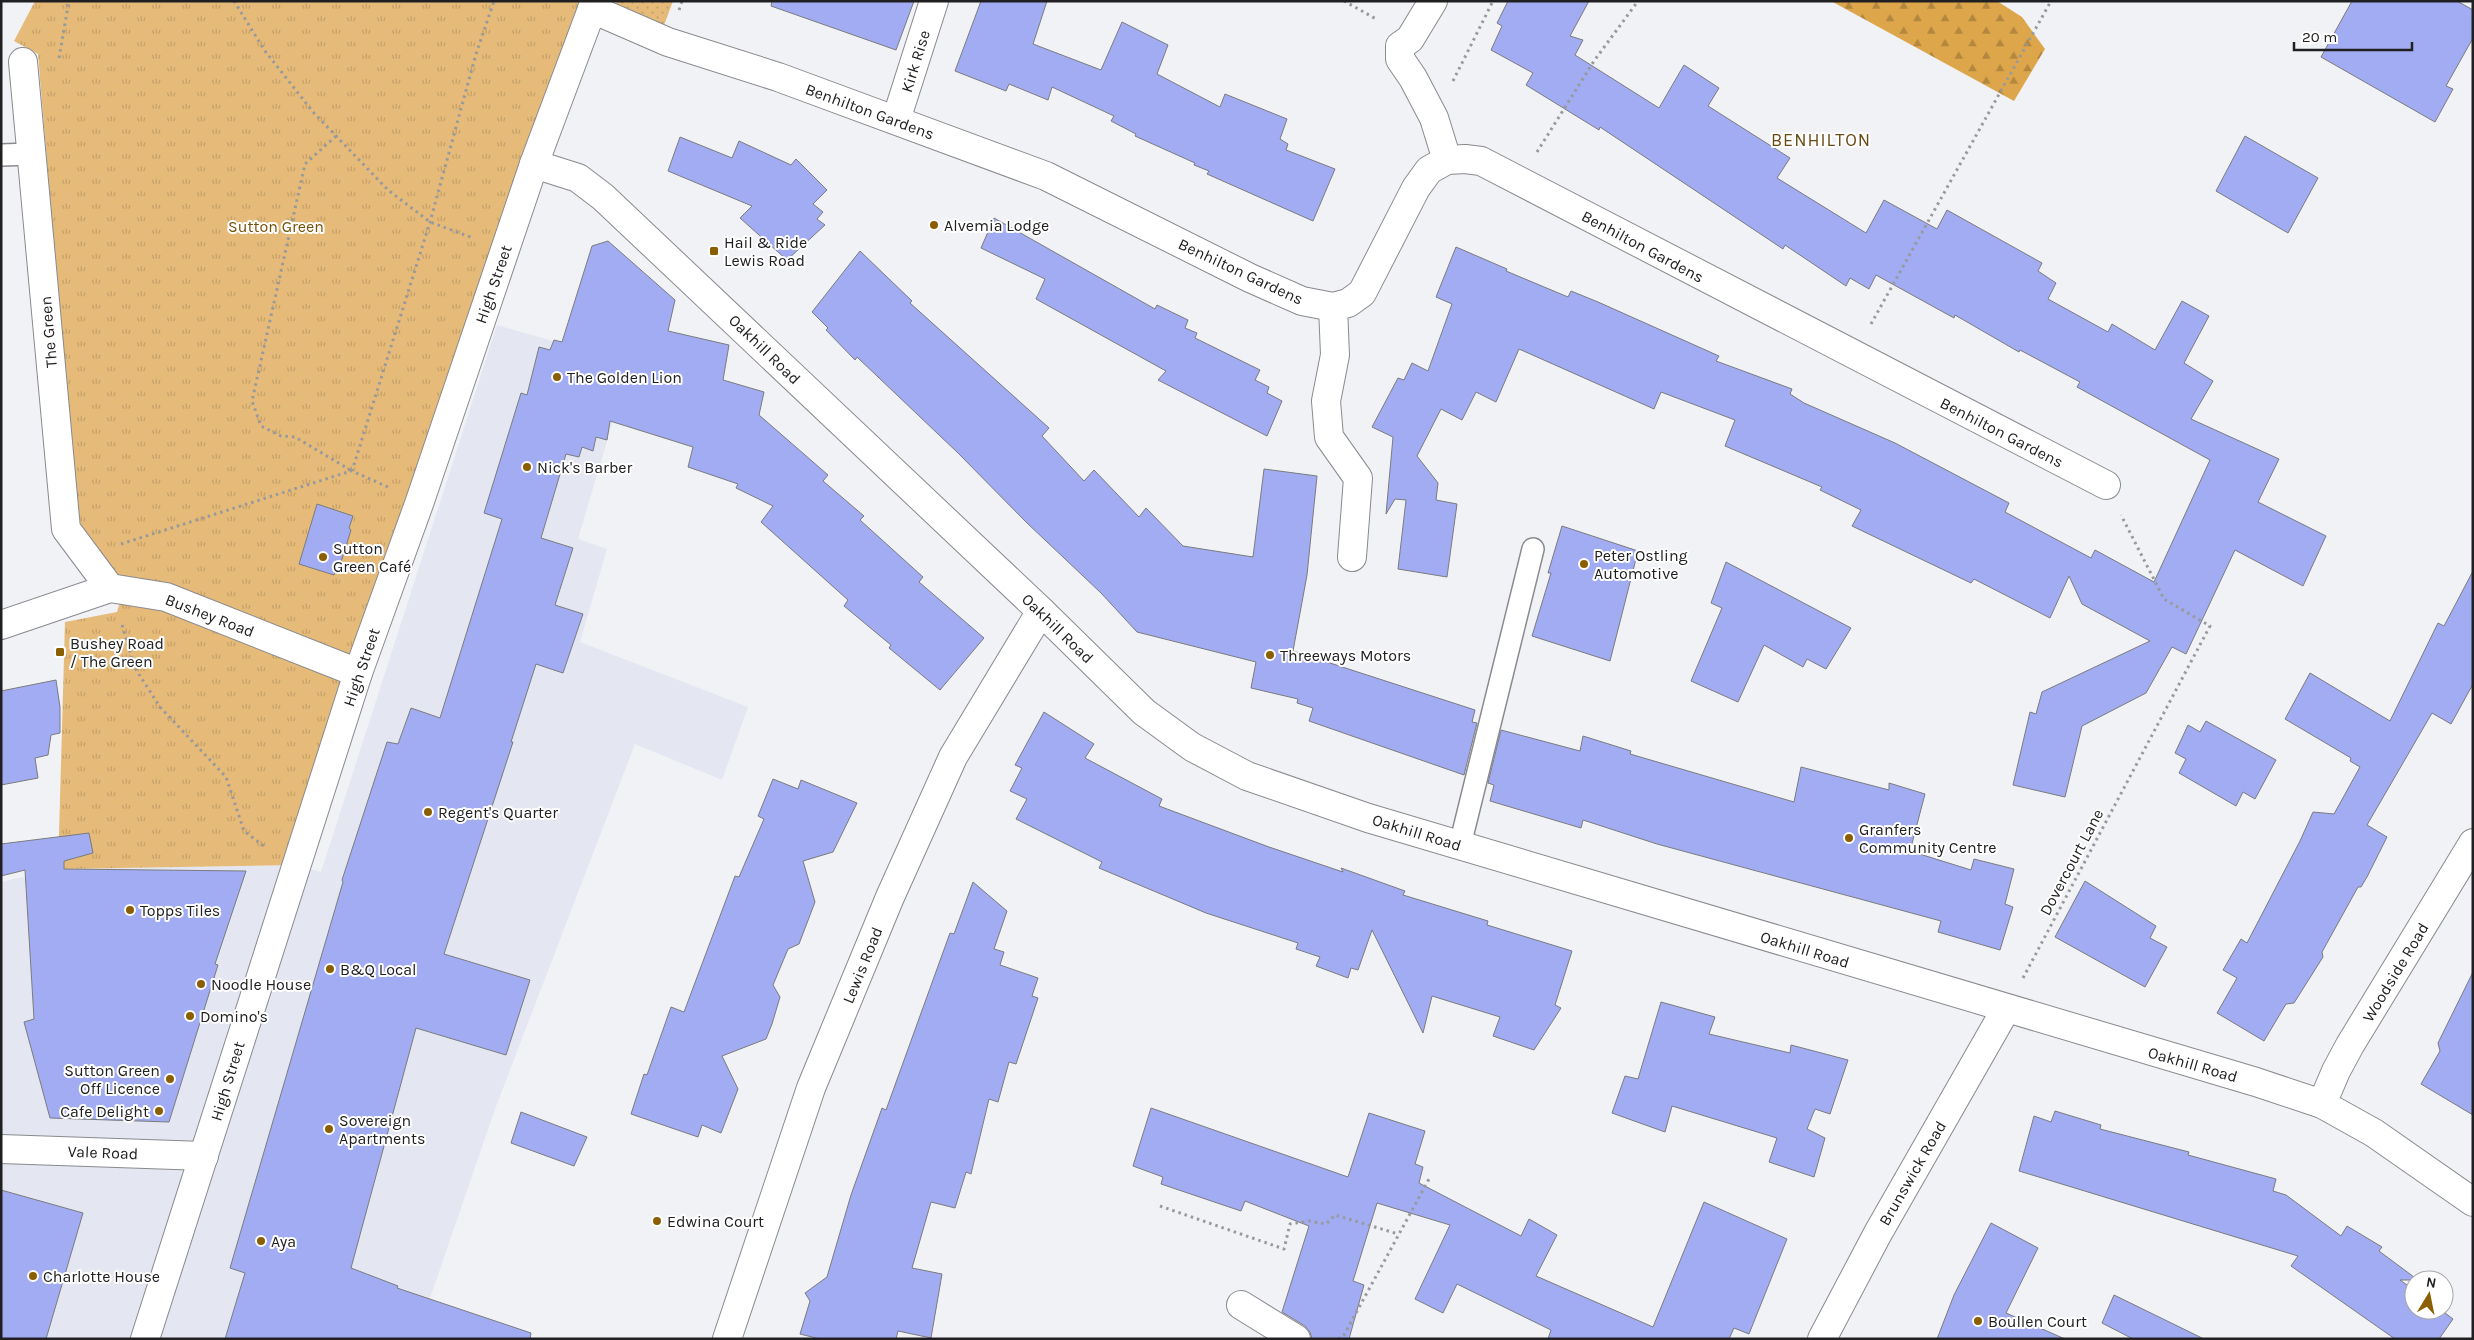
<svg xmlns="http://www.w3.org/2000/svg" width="2474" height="1340" viewBox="0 0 2474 1340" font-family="Karla,sans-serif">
<defs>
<pattern id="grass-dots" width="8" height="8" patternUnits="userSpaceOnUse" patternTransform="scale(1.25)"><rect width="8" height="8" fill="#e6bb79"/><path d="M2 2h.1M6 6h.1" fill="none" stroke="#c5a068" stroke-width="1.8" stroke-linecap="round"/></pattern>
<pattern id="forest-firs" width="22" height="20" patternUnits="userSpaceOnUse" patternTransform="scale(1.25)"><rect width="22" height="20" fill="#dea64b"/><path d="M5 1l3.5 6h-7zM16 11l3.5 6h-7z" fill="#b4873e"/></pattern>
<pattern id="park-tufts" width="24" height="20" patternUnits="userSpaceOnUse" patternTransform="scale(1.25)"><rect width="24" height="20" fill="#e6bb79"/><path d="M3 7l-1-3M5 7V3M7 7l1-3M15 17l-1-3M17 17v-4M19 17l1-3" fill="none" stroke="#c5a068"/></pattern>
</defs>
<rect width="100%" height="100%" fill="#f1f2f6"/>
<!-- built -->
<path fill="#e4e6f1" d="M497 325 630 363 578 539 607 549 580 642 748 707 722 780 635 744 495 1109 416 1339H1V882L58 869 295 865 321 872Z"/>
<!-- grass -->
<path fill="url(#grass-dots)" d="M617 1H673L663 28 615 7Z"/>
<!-- forest -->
<path fill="url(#forest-firs)" d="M1831 1H1997L2022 17 2045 49 2014 101Z"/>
<!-- park -->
<path fill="url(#park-tufts)" d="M35 1H595L295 865 58 869 65 622 117 612 124 589 89 541 76 513 38 54 14 41Z"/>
<!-- building -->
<g fill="#a2acf2" stroke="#7a7b7e">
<path d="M772 1H914L896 50 771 6Z"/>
<path d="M981 1H1047L1033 44 1101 70 1122 22 1168 45 1157 74 1220 107 1225 94 1287 119 1280 139 1288 144 1286 150 1335 169 1313 221 1207 174 1209 171 1194 165 1195 163 1135 136 1136 134 1111 121 1114 116 1052 87 1048 100 1009 84 1006 91 955 71Z"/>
<path d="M1508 1H1589L1570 36 1583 40 1575 55 1659 108 1684 65 1719 88 1708 106 1790 158 1777 178 1866 233 1884 200 1937 229 1947 210 2042 263 2038 271 2056 283 2048 299 2108 332 2112 324 2155 350 2182 301 2209 316 2184 363 2213 381 2191 419 2279 459 2258 502 2326 536 2303 586 2235 550 2186 654 2172 647 2146 693 2082 726 2065 797 2013 785 2030 712 2036 714 2042 692 2150 641 2082 604 2069 576 2050 618 1974 579 1971 583 1852 526 1861 510 1820 490 1822 487 1725 446 1735 420 1661 392 1654 409 1519 349 1496 402 1476 392 1462 420 1441 409 1417 456 1438 483 1436 500 1457 504 1447 577 1398 569 1406 500 1395 499 1386 514 1393 437 1372 427 1398 378 1404 380 1412 363 1428 371 1452 304 1436 297 1456 247 1507 269 1506 271 1568 297 1571 291 1598 302 1719 356 1716 361 1792 389 1790 394 1804 403 1895 443 2009 503 2005 512 2091 558 2095 550 2154 582 2210 460 2077 387 2080 382 2020 350 2019 352 1955 315 1954 318 1876 275 1869 289 1850 278 1846 286 1785 245 1783 249 1600 127 1599 130 1526 85 1533 73 1491 50 1502 26 1497 23Z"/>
<path d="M2352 1H2457L2473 10V38L2446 86 2453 89 2435 122 2321 57Z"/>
<path d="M2245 136 2318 178 2288 233 2216 191Z"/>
<path d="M680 137 732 158 739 141 791 165 796 159 827 190 813 204 823 212 817 219 825 225 787 260 740 218 752 206 668 171Z"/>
<path d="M994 218 1155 309 1157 305 1188 320 1185 328 1197 333 1195 338 1260 370 1255 380 1269 387 1267 393 1282 401 1267 436 1158 380 1166 371 1036 299 1045 279 981 248Z"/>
<path d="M608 241 675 300 668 331 729 345 723 380 764 392 759 415 828 475 823 481 864 516 860 520 923 577 919 582 984 638 940 690 889 648 891 645 844 606 848 600 761 522 773 506 736 488 738 484 688 467 693 447 610 421 607 440 596 437 593 451 582 447 579 457 566 454 541 538 573 548 555 605 583 614 563 673 536 664 511 742H513L444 954 530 980 506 1055 416 1028 351 1268 398 1286 397 1288 531 1333 530 1339H225L245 1273 230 1268 343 882 342 880 387 742 398 744 411 708 440 718 502 519 484 513 521 393 527 395 539 347 550 350 554 340 562 342 592 246Z"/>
<path d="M860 251 912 301 910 303 1049 428 1042 436 1084 481 1094 470 1139 517 1146 508 1183 546 1253 557 1264 469 1317 476 1307 575 1293 651 1475 710 1472 722 1477 723 1464 775 1309 721 1313 708 1297 703 1298 699 1251 688 1256 662 1137 632 1101 593 1027 523 958 453 857 357 855 360 826 330 828 328 812 312Z"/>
<path d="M317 504 353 516 349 528 351 530 341 562 338 561 334 575 299 564Z"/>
<path d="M1562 526 1638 551 1610 661 1532 636 1551 573H1548Z"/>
<path d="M1726 562 1851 628 1826 669 1807 659 1803 667 1764 645 1738 702 1691 681 1722 608 1711 603Z"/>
<path d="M2473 571V684L2451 724 2432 713 2367 825 2387 837 2367 877 2361 887H2358L2322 952 2323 957 2294 1003 2286 1004 2264 1041 2217 1013 2237 978 2223 970 2241 939 2247 943 2300 841 2313 812 2334 814 2360 767 2350 761 2351 758 2285 719 2310 673 2390 721 2438 623 2444 626Z"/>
<path d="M56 680 60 707V733L51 735 48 755 35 758 38 778 1 785V691Z"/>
<path d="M1044 712 1094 744 1085 758 1162 799 1159 806 1269 847 1343 872 1341 868 1405 891 1403 895 1488 921 1487 925 1572 951 1555 1005 1561 1008 1534 1050 1493 1036 1500 1017 1432 996 1423 1033 1372 930 1358 970 1351 968 1348 978 1316 966 1320 957 1296 949 1298 943 1206 913 1099 868 1102 862 1016 819 1027 799 1010 791 1022 768 1015 765Z"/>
<path d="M2206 721 2276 760 2255 799 2243 792 2236 806 2179 773 2186 759 2175 753 2188 725 2200 732Z"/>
<path d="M1501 730 1580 751 1583 736 1631 751 1630 754 1794 802 1801 767 1889 790V783L1925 794 1910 851 1971 870 1974 859 2014 869 2005 904 2013 907 2000 950 1938 932 1941 921 1657 844 1583 820 1581 828 1490 801 1494 785 1488 783Z"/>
<path d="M773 779 798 789 801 780 857 803 833 852 803 861 815 902 799 944 788 949 773 985 780 997 772 1024 766 1039 722 1056 738 1089 721 1133 702 1125 698 1137 631 1114 644 1074 647 1075 671 1007 684 1012 735 876 739 877 764 819 758 816Z"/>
<path d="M89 833 93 853 64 861V869L246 871 215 964 218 965 169 1122 50 1118 24 1022 34 1019 25 870 1 876V844Z"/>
<path d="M2085 881 2156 926 2150 938 2167 947 2145 987 2055 937Z"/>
<path d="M973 882 1007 911 994 949 1004 952 1000 965 1038 978 1032 996 1038 998 1016 1064 1009 1062 998 1102 989 1099 971 1174 966 1172 955 1208 931 1202 912 1268 942 1274 931 1338 898 1331 896 1339H820L800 1334 810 1301 805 1293 827 1277 851 1195 882 1108 886 1110 950 933 954 934Z"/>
<path d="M2473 972V1115L2421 1084 2440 1051 2438 1043Z"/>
<path d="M1661 1002 1715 1017 1709 1034 1790 1053 1791 1045 1848 1060 1830 1114 1815 1109 1807 1129 1825 1138 1814 1177 1769 1162 1777 1138 1672 1106 1665 1132 1612 1113 1625 1076 1638 1079Z"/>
<path d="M1151 1108 1348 1177 1369 1113 1425 1131 1415 1164 1423 1167 1419 1183 1521 1236 1529 1219 1557 1235 1536 1276 1653 1327 1704 1202 1787 1239 1749 1334 1734 1328 1729 1339H1548L1551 1330 1457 1284 1443 1313 1415 1299 1450 1225 1377 1203 1353 1281 1364 1285 1349 1339H1312L1310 1332 1305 1326 1282 1312 1309 1226 1245 1201 1241 1211 1161 1184 1163 1177 1133 1166Z"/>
<path d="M2055 1111 2101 1125 2100 1129 2189 1152 2188 1155 2276 1179 2273 1191 2286 1195 2341 1236 2347 1226 2382 1247 2379 1251 2418 1280H2400L2414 1290V1310H2441L2453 1319 2439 1339H2395L2291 1266 2298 1256 2019 1171 2034 1116 2051 1122Z"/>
<path d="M521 1112 587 1137 574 1166 511 1143Z"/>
<path d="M1 1190 83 1213 46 1339H1Z"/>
<path d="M1991 1223 2038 1248 2006 1313 2065 1339H1937L1954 1295Z"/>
<path d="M2114 1295 2204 1339H2133L2102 1323Z"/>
</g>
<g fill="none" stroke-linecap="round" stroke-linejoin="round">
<defs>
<g id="service">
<path d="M1 155 32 154"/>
<path d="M1460 845 1533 549"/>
</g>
<g id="minor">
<path d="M1433 1 1410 39 1400 46V59L1413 78 1434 118 1447 160"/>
<path d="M592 9 668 42 778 77 1046 176 1250 278 1302 301 1333 307 1348 303 1362 293 1416 188 1429 170 1447 160 1465 159 1481 161 2106 485"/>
<path d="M23 62 66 529 110 588"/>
<path d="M896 120 934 1"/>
<path d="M1333 307 1335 355 1326 401 1329 437 1358 478 1352 557"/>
<path d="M1 625 110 588 166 597 358 673"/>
<path d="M2322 1104 2336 1071 2350 1045 2473 843"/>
<path d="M1 1149 204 1156"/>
<path d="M1241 1305 1296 1339"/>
<path d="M727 1339 811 1088 890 897 953 757 1041 611"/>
<path d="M1822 1339 1878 1233 2006 1009"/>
</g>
<path id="tertiary" d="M534 164 578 178 603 197 1041 611 1144 712 1192 747 1247 776 1368 818 2256 1082 2322 1104 2374 1133 2473 1202"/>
<path id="secondary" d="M145 1339 358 673 420 501 534 164 595 1"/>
</defs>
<!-- service casing -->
<use href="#service" stroke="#898a8e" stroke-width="24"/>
<!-- minor casing -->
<use href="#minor" stroke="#898a8e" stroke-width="30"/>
<!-- tertiary casing -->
<use href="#tertiary" stroke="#898a8e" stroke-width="30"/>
<!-- secondary casing -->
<use href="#secondary" stroke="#898a8e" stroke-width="30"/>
<!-- path -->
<g stroke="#98999c" stroke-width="3" stroke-dasharray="2.5 4" stroke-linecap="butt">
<path d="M234 1 265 51 313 112 388 190 430 222 473 238"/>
<path d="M1344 1 1378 20"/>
<path d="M679 10 682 1"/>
<path d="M59 58 69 1"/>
<path d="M1453 81 1493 1"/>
<path d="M336 136 305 164 252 401 261 426 281 436 295 437 352 471"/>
<path d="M1537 152 1594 61 1638 1"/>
<path d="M1871 324 2051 1"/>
<path d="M388 487 352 471 430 222 476 54 494 1"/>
<path d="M121 544 351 471"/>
<path d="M122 625 135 668 160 707 226 777 244 831 265 847"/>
<path d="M2023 978 2210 626 2164 599 2121 515"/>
<path d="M1160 1206 1284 1249 1290 1224 1309 1221 1326 1224 1335 1215 1398 1234"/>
<path d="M1338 1339 1344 1335 1429 1179"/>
</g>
<!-- service -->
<use href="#service" stroke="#fff" stroke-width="21"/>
<!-- minor -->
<use href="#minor" stroke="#fff" stroke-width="28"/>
<!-- tertiary -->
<use href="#tertiary" stroke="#fff" stroke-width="28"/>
<!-- secondary -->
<use href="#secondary" stroke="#fff" stroke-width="28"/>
</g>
<!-- markers -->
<g fill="#8b5f01" stroke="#fff" stroke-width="2">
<circle cx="934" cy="225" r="5"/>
<rect x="709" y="246" width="10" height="10" rx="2.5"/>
<circle cx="557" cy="377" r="5"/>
<circle cx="527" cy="467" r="5"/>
<circle cx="323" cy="557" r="5"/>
<circle cx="1584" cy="564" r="5"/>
<rect x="55" y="647" width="10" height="10" rx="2.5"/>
<circle cx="1270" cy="655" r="5"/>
<circle cx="428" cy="812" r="5"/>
<circle cx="1849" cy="838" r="5"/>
<circle cx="130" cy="910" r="5"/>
<circle cx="330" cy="969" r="5"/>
<circle cx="201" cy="984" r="5"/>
<circle cx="190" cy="1016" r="5"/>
<circle cx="170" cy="1079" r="5"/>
<circle cx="159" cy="1111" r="5"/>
<circle cx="329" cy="1129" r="5"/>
<circle cx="657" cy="1221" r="5"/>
<circle cx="261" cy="1241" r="5"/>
<circle cx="33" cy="1276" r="5"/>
<circle cx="1978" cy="1321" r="5"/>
</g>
<g text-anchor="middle" stroke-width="4" stroke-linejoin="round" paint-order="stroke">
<!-- street labels -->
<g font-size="16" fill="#202022" stroke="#fff">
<text transform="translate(915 61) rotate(-73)" y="6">Kirk Rise</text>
<text transform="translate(870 111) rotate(20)" y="6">Benhilton Gardens</text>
<text transform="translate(1643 246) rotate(28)" y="6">Benhilton Gardens</text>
<text transform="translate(1241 271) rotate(25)" y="6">Benhilton Gardens</text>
<text transform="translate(493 284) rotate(-71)" y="6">High Street</text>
<text transform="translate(48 332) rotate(-95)" y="6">The Green</text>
<text transform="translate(765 349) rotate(44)" y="6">Oakhill Road</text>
<text transform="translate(2002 432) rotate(27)" y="6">Benhilton Gardens</text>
<text transform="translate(210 615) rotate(21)" y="6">Bushey Road</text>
<text transform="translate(1058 628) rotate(44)" y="6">Oakhill Road</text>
<text transform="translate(361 667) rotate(-71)" y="6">High Street</text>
<text transform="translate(1417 832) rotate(17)" y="6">Oakhill Road</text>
<text transform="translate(2071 862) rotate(-62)" y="6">Dovercourt Lane</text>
<text transform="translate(1805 949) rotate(17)" y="6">Oakhill Road</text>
<text transform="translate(862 965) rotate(-68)" y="6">Lewis Road</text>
<text transform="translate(2395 972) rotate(-59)" y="6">Woodside Road</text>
<text transform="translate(2193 1064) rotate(16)" y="6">Oakhill Road</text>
<text transform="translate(227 1081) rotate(-73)" y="6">High Street</text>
<text transform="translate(103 1152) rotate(2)" y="6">Vale Road</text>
<text transform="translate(1912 1173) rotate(-60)" y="6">Brunswick Road</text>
</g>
<!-- poi labels -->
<g font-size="16" fill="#202022" stroke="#fff" text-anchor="start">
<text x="944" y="231">Alvemia Lodge</text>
<text x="724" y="248">Hail &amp; Ride<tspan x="724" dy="18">Lewis Road</tspan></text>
<text x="567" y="383">The Golden Lion</text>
<text x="537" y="473">Nick's Barber</text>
<text x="333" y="554">Sutton<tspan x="333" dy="18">Green Café</tspan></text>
<text x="1594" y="561">Peter Ostling<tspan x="1594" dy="18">Automotive</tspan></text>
<text x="70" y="649">Bushey Road<tspan x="70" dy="18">/ The Green</tspan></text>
<text x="1280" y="661">Threeways Motors</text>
<text x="438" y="818">Regent's Quarter</text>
<text x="1859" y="835">Granfers<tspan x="1859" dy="18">Community Centre</tspan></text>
<text x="140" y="916">Topps Tiles</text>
<text x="340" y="975">B&amp;Q Local</text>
<text x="211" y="990">Noodle House</text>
<text x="200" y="1022">Domino's</text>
<text x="160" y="1076" text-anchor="end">Sutton Green<tspan x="160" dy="18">Off Licence</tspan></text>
<text x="149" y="1117" text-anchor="end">Cafe Delight</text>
<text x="339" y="1126">Sovereign<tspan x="339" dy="18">Apartments</tspan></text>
<text x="667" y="1227">Edwina Court</text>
<text x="271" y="1247">Aya</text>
<text x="43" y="1282">Charlotte House</text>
<text x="1988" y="1327">Boullen Court</text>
</g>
<!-- park labels -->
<g font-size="16" fill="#755006" stroke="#fff">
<text x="276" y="232">Sutton Green</text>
</g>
<!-- neighbourhood labels -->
<g font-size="18" letter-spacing="1" fill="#694a13" stroke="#fff">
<text x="1821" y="146">BENHILTON</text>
</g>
</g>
<!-- border -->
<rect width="2474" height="1340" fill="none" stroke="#202022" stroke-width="5"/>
<!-- north arrow -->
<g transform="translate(2429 1295) rotate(10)"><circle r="24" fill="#ffffff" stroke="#a6a6a7"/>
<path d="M0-4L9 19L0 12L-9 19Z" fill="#8b5f01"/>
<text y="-8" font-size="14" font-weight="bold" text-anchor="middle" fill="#202022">N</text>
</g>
<!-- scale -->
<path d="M2294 42v8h118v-8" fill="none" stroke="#202022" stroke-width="2.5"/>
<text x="2302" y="42" font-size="15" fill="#202022" stroke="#ffffff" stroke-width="4" paint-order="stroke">20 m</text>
</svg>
